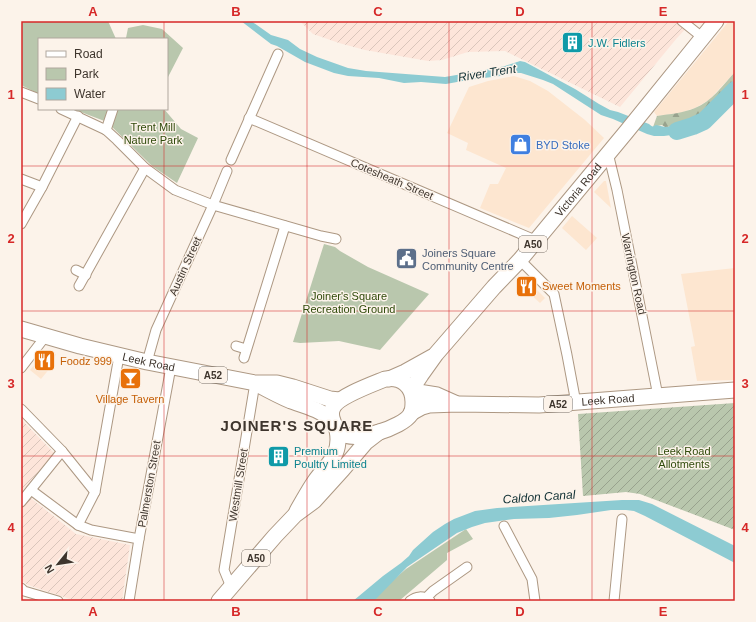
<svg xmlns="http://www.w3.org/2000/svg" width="756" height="622" viewBox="0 0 756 622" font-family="Helvetica,sans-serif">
<defs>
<pattern id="industrial-furrows" width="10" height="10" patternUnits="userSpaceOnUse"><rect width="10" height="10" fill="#fde5da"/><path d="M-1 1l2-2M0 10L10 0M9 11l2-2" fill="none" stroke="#dac5bb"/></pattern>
<pattern id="forest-firs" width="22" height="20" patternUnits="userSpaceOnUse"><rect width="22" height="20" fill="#b9c7ad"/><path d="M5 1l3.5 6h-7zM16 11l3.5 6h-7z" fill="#98a28d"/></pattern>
<pattern id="garden-furrows" width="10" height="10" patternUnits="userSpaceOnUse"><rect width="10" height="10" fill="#b9c7ad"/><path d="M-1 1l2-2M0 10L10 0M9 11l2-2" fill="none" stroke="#98a28d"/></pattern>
</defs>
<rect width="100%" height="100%" fill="#fcf3ea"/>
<!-- built -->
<g fill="#fde6d0">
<path d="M729 21H735V72L709 100 695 108 680 113 657 116 654 112Z"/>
<path d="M514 76 530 81 548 91 585 120 604 138 529 228 480 208 490 184H498L506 168 466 150 468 143 447 133 469 87 488 81Z"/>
<path d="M604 181H606L611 208 594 192Z"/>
<path d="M572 216 597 238 586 250 562 228Z"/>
<path d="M735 268V380L697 381 691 347 695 346 681 274Z"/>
<path d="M524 277 545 298 540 303 517 282 521 278Z"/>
<path d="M46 351 56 354 51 367 41 379 30 370Z"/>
</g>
<!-- industrial -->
<g fill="url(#industrial-furrows)">
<path d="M300 21H693L677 38 620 107 505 51 468 52 442 60 428 61 365 50 339 43 313 34Z"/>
<path d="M21 419 54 453 22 491 76 534 130 545 122 601H82L73 600 28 585 21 580Z"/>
</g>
<!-- forest -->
<path fill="url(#forest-firs)" d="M735 72V86L729 92 692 121 679 126 665 127 662 125 653 127 657 116C670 114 683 113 695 108 711 102 723 85 735 72Z"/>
<!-- park -->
<g fill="#b9c7ad">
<path d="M21 21H108L116 39H39V94L21 85Z"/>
<path d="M143 25 162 29 183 48 167 79V39H118L126 38 128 28Z"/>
<path d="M73 109H164L181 129 198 138 177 183 152 166 107 122Z"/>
<path d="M324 244 335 247 340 251 368 267 429 294 380 350 339 341 300 343 293 342Z"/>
<path d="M466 529 473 539 447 553V560L399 601H369L406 569Z"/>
</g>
<!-- garden -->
<path fill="url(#garden-furrows)" d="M735 403V530L640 494 626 492 583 496 578 414Z"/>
<!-- water -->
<g fill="#8dcbd2">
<path d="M241 21H251L271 35 288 40 300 49 317 57 348 68 366 71 445 77 496 68 505 66 520 61 525 62 575 89 599 104 610 110 618 112 649 124C652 127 653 127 656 125L665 127 679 126 692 121 706 124 696 130 687 133 664 136H654L647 134 613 119 601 115 553 84 543 80 521 73H513L500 76 468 80 446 84 421 82 404 83 379 78 348 76 334 73 305 62 277 46 271 44Z"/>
<path d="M622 500H639L652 504 735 546V563L645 516 634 511 626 510H611L577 515 549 518 514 519 485 523 472 527 457 533 407 567 374 601H353L383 576 401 563 409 556 413 550 433 532 445 524 454 519 475 511 497 508Z"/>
</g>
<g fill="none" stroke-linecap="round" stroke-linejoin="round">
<!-- river -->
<path stroke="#8dcbd2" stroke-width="18" d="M677 131 693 126 704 121 735 90"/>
<defs>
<g id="minor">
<path d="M682 21 702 37"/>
<path d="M21 92 39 99"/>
<path d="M61 109 106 130 117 140 145 168 175 190 213 205 321 236 336 239"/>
<path d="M249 118 535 240"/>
<path d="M106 130 113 109"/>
<path d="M608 153 617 190 658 396"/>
<path d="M231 160 278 54"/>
<path d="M21 179 42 187"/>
<path d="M21 224 42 187 78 116"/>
<path d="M520 260 554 294 567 355 576 403"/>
<path d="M76 270 86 275"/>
<path d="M79 286 145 168"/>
<path d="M236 346 246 349"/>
<path d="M244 358 285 226"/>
<path d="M147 362 156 330 213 205 227 171"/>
<path d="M21 368 45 337"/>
<path d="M21 409 62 451 95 492"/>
<path d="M31 490 78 525 91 530 139 539"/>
<path d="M21 502 62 451"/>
<path d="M78 525 95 492 119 356"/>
<path d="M504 526 532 579 535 601"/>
<path d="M231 587 224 570 255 383"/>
<path d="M21 588 24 591 58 601"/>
<path d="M426 598 433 591 467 567"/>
<path d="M129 601 139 539 171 367"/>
<path d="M410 601C416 596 423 595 430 601"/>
<path d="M614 601 622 519"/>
</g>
<g id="primary">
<path d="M389 379 405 372 432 357"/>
<path id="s1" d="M411 390 421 375 436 354 494 287 520 260 627 131 716 21"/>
</g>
<g id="trunk">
<path id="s2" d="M21 329 80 346 147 362 255 383H277L293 387 330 399 339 400"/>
<path d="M385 379C401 376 413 386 413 402 413 406 413 410 411 414 402 428 355 443 341 433 337 430 334 425 333 421 331 416 331 410 334 406 340 396 373 384 385 379Z"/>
<path d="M257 384C268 390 279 396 291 401 306 406 322 410 333 422"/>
<path d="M412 391 437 395 455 403"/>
<path id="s3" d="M411 413 422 407 429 405 458 404 539 405 735 390"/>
<path d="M297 511C303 501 308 491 315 481 328 463 342 455 337 430"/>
<path d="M219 601 275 536 295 515 314 501 343 469 366 442 379 432"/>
</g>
</defs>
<!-- minor casing -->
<use href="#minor" stroke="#ad9883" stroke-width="11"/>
<!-- primary casing -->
<use href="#primary" stroke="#ad9883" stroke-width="17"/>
<!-- trunk casing -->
<use href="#trunk" stroke="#ad9883" stroke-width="17"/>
<!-- minor -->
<use href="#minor" stroke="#fff" stroke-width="9"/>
<!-- primary -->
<use href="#primary" stroke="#fff" stroke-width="15"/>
<!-- trunk -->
<use href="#trunk" stroke="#fff" stroke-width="15"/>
</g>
<!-- grid -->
<path fill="none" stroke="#d62828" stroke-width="1" stroke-opacity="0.55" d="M164 21V39M307 21V601M449 21V601M592 21V601M164 109V601M21 166H735M21 311H735M21 456H735"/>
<!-- icons -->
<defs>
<symbol id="building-square" viewBox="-11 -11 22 22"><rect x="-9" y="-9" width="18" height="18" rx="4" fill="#0f9aa8" stroke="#fcf3ea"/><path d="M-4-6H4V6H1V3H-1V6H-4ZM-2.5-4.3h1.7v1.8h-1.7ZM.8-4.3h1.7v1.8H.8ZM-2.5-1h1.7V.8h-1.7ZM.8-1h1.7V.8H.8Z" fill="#fff"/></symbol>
<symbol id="shop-square" viewBox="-11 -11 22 22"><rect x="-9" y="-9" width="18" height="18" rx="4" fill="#3f7fe0" stroke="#fcf3ea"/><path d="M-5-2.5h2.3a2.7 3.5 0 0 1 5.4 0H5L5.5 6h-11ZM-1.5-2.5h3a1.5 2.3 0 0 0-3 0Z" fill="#fff"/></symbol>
<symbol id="civic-square" viewBox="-11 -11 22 22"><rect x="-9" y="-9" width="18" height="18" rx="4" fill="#5c6f8a" stroke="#fcf3ea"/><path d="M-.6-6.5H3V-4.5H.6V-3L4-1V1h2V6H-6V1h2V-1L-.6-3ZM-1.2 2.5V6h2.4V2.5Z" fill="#fff"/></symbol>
<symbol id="restaurant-square" viewBox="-11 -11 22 22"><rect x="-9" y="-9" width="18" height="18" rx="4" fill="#e8710a" stroke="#fcf3ea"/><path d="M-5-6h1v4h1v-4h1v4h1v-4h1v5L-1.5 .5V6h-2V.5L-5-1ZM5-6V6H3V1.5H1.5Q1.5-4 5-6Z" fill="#fff"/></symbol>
<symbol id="bar-square" viewBox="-11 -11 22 22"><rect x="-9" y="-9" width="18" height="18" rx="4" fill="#e8710a" stroke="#fcf3ea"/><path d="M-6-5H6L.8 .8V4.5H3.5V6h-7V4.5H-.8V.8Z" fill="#fff"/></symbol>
</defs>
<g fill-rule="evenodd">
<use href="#building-square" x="560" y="30" width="25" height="25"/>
<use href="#shop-square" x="508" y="132" width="25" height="25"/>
<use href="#civic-square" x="394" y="246" width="25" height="25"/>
<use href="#restaurant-square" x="514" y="274" width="25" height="25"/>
<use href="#restaurant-square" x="32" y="348" width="25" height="25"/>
<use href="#bar-square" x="118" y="366" width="25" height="25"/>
<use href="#building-square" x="266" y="444" width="25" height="25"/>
</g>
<g text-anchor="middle" stroke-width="3" stroke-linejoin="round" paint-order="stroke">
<!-- shield labels -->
<g fill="#fcf3ea" stroke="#776e66" stroke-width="1">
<rect x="519" y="236" width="28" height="16" rx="3"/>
<rect x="199" y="367" width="28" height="16" rx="3"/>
<rect x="544" y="396" width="28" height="16" rx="3"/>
<rect x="242" y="550" width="28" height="16" rx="3"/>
</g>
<g font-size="10" font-weight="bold" fill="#3e352d">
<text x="533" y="248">A50</text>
<text x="213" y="379">A52</text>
<text x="558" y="408">A52</text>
<text x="256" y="562">A50</text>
</g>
<!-- culture labels -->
<g font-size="11" fill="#0d838f" stroke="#fcf3ea" text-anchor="start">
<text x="588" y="47">J.W. Fidlers</text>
<text x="294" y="455">Premium<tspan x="294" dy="13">Poultry Limited</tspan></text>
</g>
<!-- park labels -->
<g font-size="11" fill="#2f4a0a" stroke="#fcf3ea">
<text x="153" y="131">Trent Mill<tspan x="153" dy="13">Nature Park</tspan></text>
<text x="349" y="300">Joiner's Square<tspan x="349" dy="13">Recreation Ground</tspan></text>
<text x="684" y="455">Leek Road<tspan x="684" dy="13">Allotments</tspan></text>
</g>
<!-- shop labels -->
<g font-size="11" fill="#366cbe" stroke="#fcf3ea" text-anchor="start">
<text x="536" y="149">BYD Stoke</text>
</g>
<!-- street labels -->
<g font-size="11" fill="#3e352d" stroke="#fcf3ea">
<text transform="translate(392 179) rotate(23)" y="4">Cotesheath Street</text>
<text dy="4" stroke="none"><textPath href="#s1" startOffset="261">Victoria Road</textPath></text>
<text transform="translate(185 266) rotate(-66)" y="4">Austin Street</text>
<text transform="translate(634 274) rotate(78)" y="4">Warrington Road</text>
<text dy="4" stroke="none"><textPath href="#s2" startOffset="132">Leek Road</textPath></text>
<text dy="4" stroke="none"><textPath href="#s3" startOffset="199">Leek Road</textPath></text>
<text transform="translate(149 484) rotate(-80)" y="4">Palmerston Street</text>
<text transform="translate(238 485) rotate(-81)" y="4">Westmill Street</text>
</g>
<!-- service labels -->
<g font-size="11" fill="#4e5e75" stroke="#fcf3ea" text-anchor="start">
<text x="422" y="257">Joiners Square<tspan x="422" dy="13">Community Centre</tspan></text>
</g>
<!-- food labels -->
<g font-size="11" fill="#c56008" stroke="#fcf3ea" text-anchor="start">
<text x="542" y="290">Sweet Moments</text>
<text x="60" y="365">Foodz 999</text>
<text x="130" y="403" text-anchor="middle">Village Tavern</text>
</g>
<!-- water labels -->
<g font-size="12" font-style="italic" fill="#0f2f33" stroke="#fcf3ea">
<text transform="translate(487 73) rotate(-9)" y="4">River Trent</text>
<text transform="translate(539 497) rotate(-4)" y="4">Caldon Canal</text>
</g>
<!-- district labels -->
<g font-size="15" font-weight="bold" letter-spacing="1" fill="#3e352d" stroke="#fcf3ea">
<text x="297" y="431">JOINER'S SQUARE</text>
</g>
</g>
<!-- border -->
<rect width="756" height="622" fill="none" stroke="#fcf3ea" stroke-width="44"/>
<!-- legend -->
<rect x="38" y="38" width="130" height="72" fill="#fcf3ea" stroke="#b0a79e"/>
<rect x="46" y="51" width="20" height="6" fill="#ffffff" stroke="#b0a79e"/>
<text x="74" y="58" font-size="12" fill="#3e352d">Road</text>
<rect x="46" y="68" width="20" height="12" fill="#b9c7ad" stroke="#b0a79e"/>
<text x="74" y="78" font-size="12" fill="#3e352d">Park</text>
<rect x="46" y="88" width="20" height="12" fill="#8dcbd2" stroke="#b0a79e"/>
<text x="74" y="98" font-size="12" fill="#3e352d">Water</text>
<!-- north arrow -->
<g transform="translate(58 564) rotate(240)" stroke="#fcf3ea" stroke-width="3" paint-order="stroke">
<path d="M0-3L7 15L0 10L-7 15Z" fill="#3e352d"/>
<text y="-6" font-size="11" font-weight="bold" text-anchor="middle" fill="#3e352d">N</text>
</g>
<rect x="22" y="22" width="712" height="578" fill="none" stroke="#d62828" stroke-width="1.5"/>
<g font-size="13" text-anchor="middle" font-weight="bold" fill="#d62828">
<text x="93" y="16">A</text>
<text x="236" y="16">B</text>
<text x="378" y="16">C</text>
<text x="520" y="16">D</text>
<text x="663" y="16">E</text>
<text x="11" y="99">1</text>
<text x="745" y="99">1</text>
<text x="11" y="243">2</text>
<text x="745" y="243">2</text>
<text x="11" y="388">3</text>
<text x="745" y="388">3</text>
<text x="11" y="532">4</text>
<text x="745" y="532">4</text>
<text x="93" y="616">A</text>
<text x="236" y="616">B</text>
<text x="378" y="616">C</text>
<text x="520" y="616">D</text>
<text x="663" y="616">E</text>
</g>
</svg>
